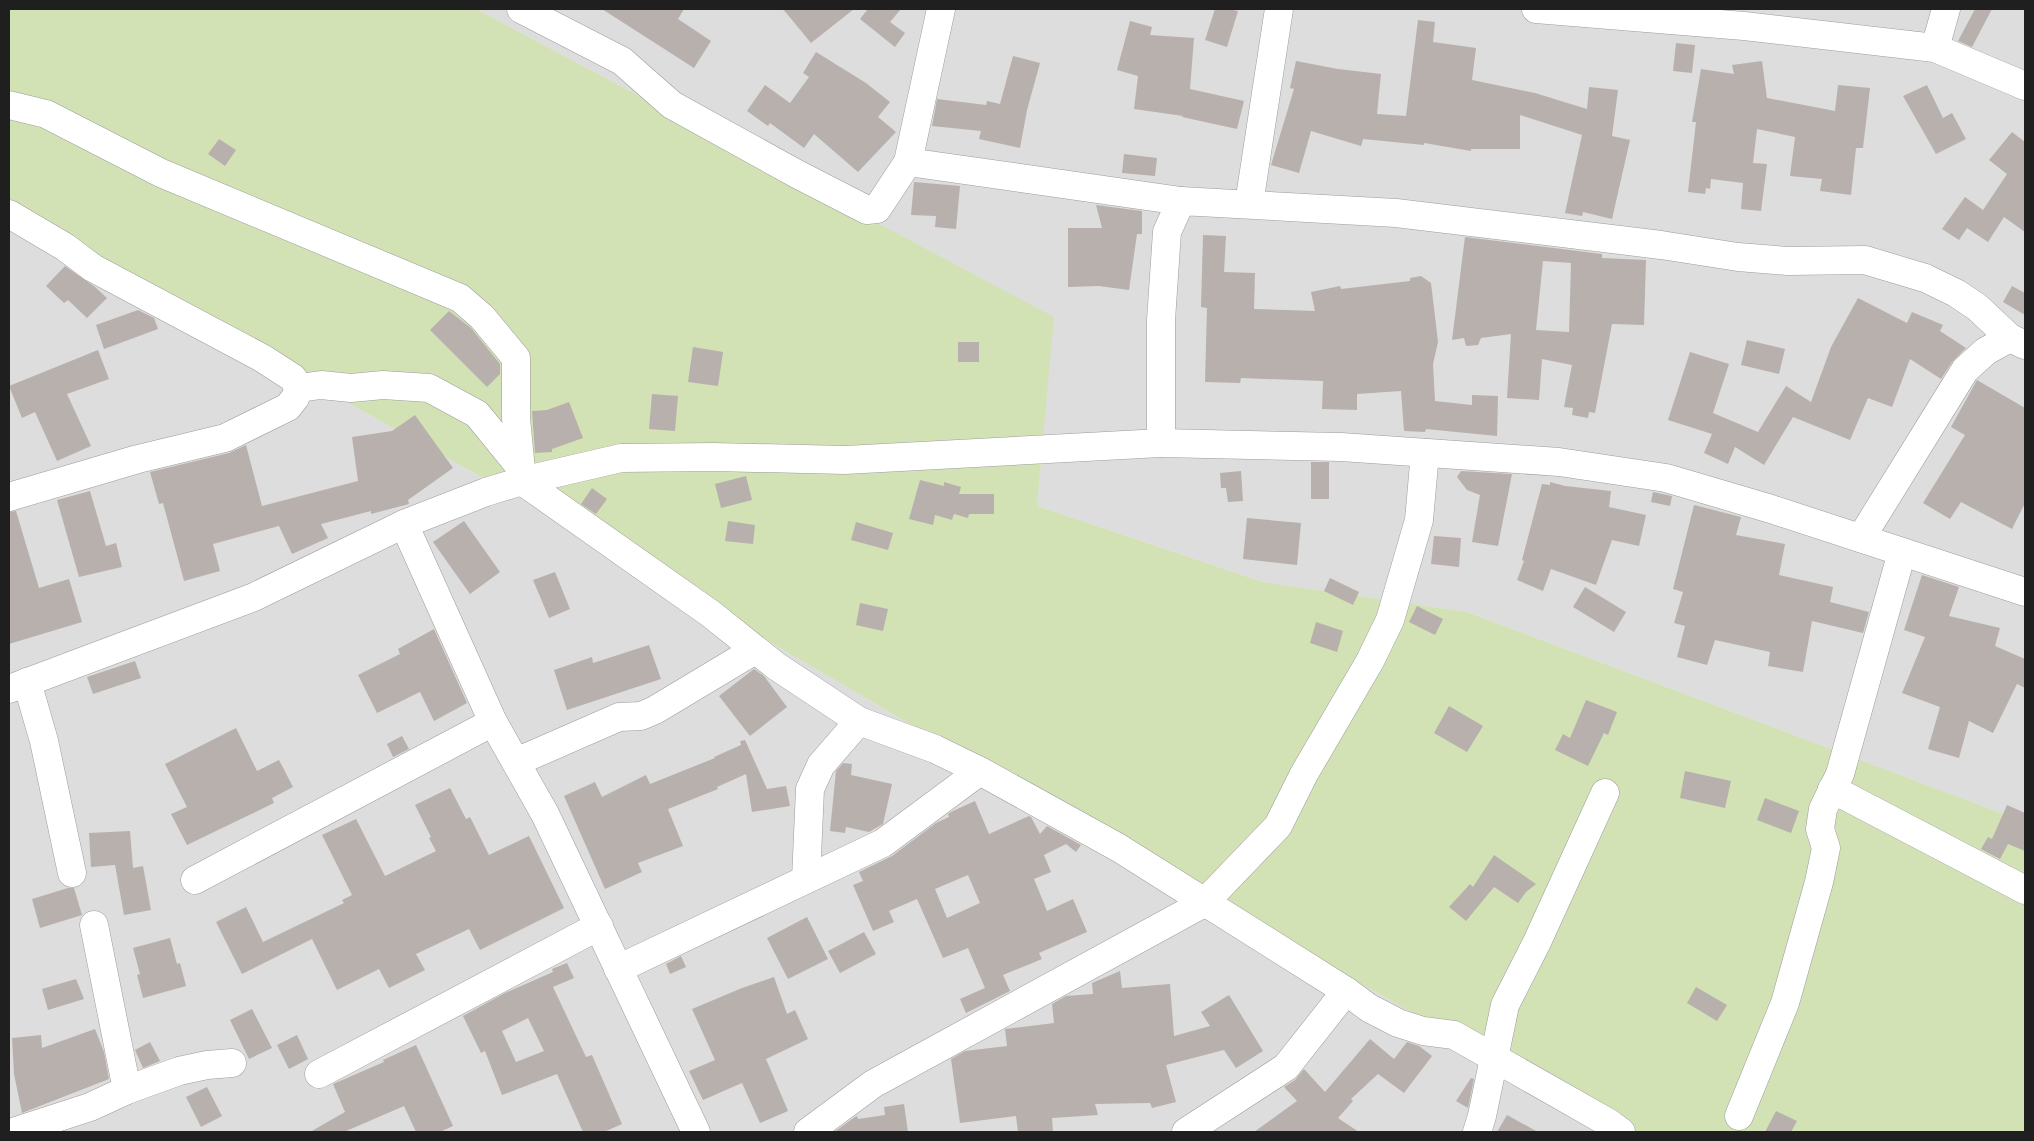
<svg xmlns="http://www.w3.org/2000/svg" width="2034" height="1141" viewBox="0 0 2034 1141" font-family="'Varela Round',sans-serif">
<rect width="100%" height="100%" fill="#efebe7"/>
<!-- residential -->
<g fill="#ddd">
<path d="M476 9H2025V822L1467 612 1263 582 1037 506 1053 317Z"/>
<path d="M9 210 260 354 590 537 1013 784 1620 1132H9Z"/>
</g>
<!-- grass -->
<path fill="#d2e2b4" d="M9 9H476L1054 317 1037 506 1263 582 1467 612 2025 822V1132H1620L1013 784 590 537 260 354 9 210Z"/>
<!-- building -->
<g fill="#b8b0ad" fill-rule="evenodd">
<path d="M602 9H684L678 19 711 41 694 68Z"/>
<path d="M783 9H854L811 43Z"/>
<path d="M868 9H901L890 22 905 33 895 47 860 19Z"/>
<path d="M1215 9H1229L1238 11 1227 47 1205 40Z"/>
<path d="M1975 9H1992L1972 47 1958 41Z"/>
<path d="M1418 20 1435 22 1433 42 1476 48 1472 80 1535 93 1587 109 1589 87 1618 90 1612 136 1630 140 1612 219 1583 212 1582 216 1565 213 1582 135 1520 115V149H1471V151L1424 143V145L1363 139 1361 146 1311 131 1299 173 1271 165 1294 89 1290 88 1296 61 1338 69 1381 74 1377 114 1406 116Z"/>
<path d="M1130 21 1152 27 1150 35 1194 38 1190 89 1244 101 1237 129 1182 117 1183 116 1134 109 1138 76 1117 70Z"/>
<path d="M1676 43 1695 45 1692 73 1673 71Z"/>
<path d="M816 52 866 83 890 102 878 117 896 132 858 172 814 134 804 148 770 123 768 126 747 111 765 85 790 103 809 77 803 73Z"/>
<path d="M1013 56 1040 63 1027 110 1020 148 979 139 981 131 932 126 937 99 986 105 987 101 1000 104Z"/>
<path d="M1762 61 1767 98 1835 111 1838 85 1870 88 1863 148H1856L1851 195 1820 191 1822 179 1790 176 1795 137 1757 129 1753 163 1767 164 1761 211 1741 209 1743 183 1711 179 1710 189 1706 188 1705 194 1688 192 1696 122H1692L1701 69 1734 74 1732 65Z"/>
<path d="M1927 85 1943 118 1952 113 1966 139 1936 154 1903 96Z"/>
<path d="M2012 132 2025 142V232L2004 217 1988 242 1967 228 1959 240 1942 229 1965 197 1983 210 2007 174 1989 160Z"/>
<path d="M219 139 236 150 225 166 208 154Z"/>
<path d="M1124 154 1157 158 1155 176 1122 173Z"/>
<path d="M914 182 960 186 956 229 935 227 936 216 911 215Z"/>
<path d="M1096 205 1142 211V234H1137L1129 290 1099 286 1068 287V228H1102Z"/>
<path d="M1203 235 1226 236 1224 272 1255 273 1254 309 1315 311 1311 292 1340 286 1341 289 1410 281V278L1421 276 1431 283 1438 342 1433 364 1435 401 1472 405V395L1498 396 1497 436 1426 429 1425 432 1404 431 1401 391 1357 394V410L1322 409 1323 381 1241 378 1240 383 1205 382 1207 308 1201 307Z"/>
<path d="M1465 237 1602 254V258L1646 260 1644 325 1612 324 1595 413 1589 412 1588 418 1572 415 1573 408 1564 407 1572 365 1542 359 1539 400 1507 398 1511 334 1481 338 1478 345 1466 346 1464 338 1452 340ZM1543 261 1571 263 1569 332 1536 330Z"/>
<path d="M65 266 95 287 107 298 87 318 68 300 64 303 46 286Z"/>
<path d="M2012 286 2025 293V315L2003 302Z"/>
<path d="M1858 298 1907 323 1912 312 1943 325 1940 331 1966 348 1952 362 1941 379 1910 359 1892 407 1868 398 1850 440 1793 417 1764 465 1735 447 1728 464 1704 453 1712 434 1668 420 1690 352 1729 364 1713 413 1758 432 1786 386 1811 402 1831 347Z"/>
<path d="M138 310 154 318 158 329 104 349 96 325Z"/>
<path d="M449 311 471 328 500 364V374L487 387 430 330Z"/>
<path d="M1747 340 1785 349 1779 374 1741 365Z"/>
<rect x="958" y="342" width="21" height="20"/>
<path d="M693 347 723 352 718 386 688 382Z"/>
<path d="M98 350 109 379 67 394 91 446 57 461 35 412 22 418 9 386Z"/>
<path d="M1977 380 2025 408V503L2012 529 1961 502 1950 519 1923 503 1965 435 1951 427Z"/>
<path d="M652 394 678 396 675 431 649 429Z"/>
<path d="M569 402 583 438 552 449V452L535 453 532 411 547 410Z"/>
<path d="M415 415 453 468 408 500 409 504 371 514V511L321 524 328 538 292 554 279 526 213 544 220 571 184 581 163 503 159 504 150 472 229 453 246 445 262 506 358 481 352 437 392 431Z"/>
<rect x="1311" y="462" width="18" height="37"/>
<path d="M1241 471 1243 501 1228 502 1226 488H1221L1220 473Z"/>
<path d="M1461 471 1512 474 1498 546 1472 542 1480 495 1467 490 1457 477Z"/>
<path d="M746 476 752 500 721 508 715 484Z"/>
<path d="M920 480 944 486V482L961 487 959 494H994V514H969L968 518 954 514 952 520 935 515 933 525 909 519Z"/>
<path d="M1550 482 1565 486 1611 491 1609 507 1646 515 1639 546 1612 540 1596 585 1551 569 1543 591 1517 580 1524 561 1522 560 1542 484 1550 485Z"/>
<path d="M592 488 607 499 596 514 581 504Z"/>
<path d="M90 491 106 546 116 543 122 567 79 577 57 500Z"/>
<path d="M1653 492 1672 496 1670 506 1651 502Z"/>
<path d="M1694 505 1741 517 1736 535 1785 544 1779 575 1833 587 1830 602 1869 612 1863 633 1812 621 1803 672 1768 666 1770 652 1715 640 1707 665 1677 657 1685 626 1674 623 1683 592 1673 589Z"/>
<path d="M16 511 39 588 69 579 82 622 9 644V512Z"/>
<path d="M1247 518 1301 523 1297 565 1243 559Z"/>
<path d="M464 521 500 572 470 594 433 542Z"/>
<path d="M728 521 755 525 753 544 725 541Z"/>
<path d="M856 522 893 533 888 550 851 540Z"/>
<path d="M1434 536 1461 538 1459 567 1431 564Z"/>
<path d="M555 572 570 609 549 618 533 580Z"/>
<path d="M1922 575 1959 587 1949 616 2000 628 1995 646 2025 659V688L2017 684 1993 733 1969 721 1959 758 1928 749 1940 707 1902 693 1925 637 1904 630Z"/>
<path d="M1330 578 1359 592 1353 605 1324 591Z"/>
<path d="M1585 587 1626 612 1614 632 1573 607Z"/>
<path d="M860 603 888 609 883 631 856 625Z"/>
<path d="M1417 606 1443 619 1435 635 1409 622Z"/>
<path d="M1316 622 1343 631 1337 652 1310 643Z"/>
<path d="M434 629 467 703 434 721 420 692 377 713 358 675 400 654 398 649Z"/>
<path d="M649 645 661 679 567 710 554 670 592 657 593 663Z"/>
<path d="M135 661 141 678 93 694 87 677Z"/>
<path d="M754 669 764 676 787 707 750 736 719 696Z"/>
<path d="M1586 700 1617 712 1608 735 1604 733 1588 766 1555 750 1563 734 1570 738Z"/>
<path d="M1449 706 1483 726 1467 752 1434 733Z"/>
<path d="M236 728 257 771 279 760 293 787 272 798 274 803 187 845 171 814 187 807 165 764Z"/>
<path d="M402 736 409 749 393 757 387 744Z"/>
<path d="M745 740 767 789 786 786 790 806 752 812 746 774 717 787 718 789 668 809 683 846 638 863 642 872 605 889 564 796 595 782 602 797 646 775 650 784 715 758 714 757 741 745 740 741Z"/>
<path d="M843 763 852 764 851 775 892 784 883 824 869 832 846 827 845 833 830 831 836 771Z"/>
<path d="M1685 771 1731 781 1725 808 1680 798Z"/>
<path d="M450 788 466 819 470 817 489 855 529 836 564 908 480 950 469 929 416 954 425 970 389 988 379 969 337 990 312 939 242 974 216 922 246 907 263 942 344 903 342 900 352 895 322 835 356 819 385 876 436 851 429 838 431 837 415 805Z"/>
<path d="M1765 798 1799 811 1791 833 1757 820Z"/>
<path d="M975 801 989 834 1029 816 1031 817 1040 834 1047 826 1081 845 1076 852 1066 844 1044 855 1051 872 1034 879 1047 911 1073 899 1087 932 1039 953 1042 959 1003 975 1010 991 966 1013 960 999 985 988 968 948 943 958 917 899 889 911 894 922 873 931 853 885 863 881 859 872 892 856 936 823 949 817 948 814 953 811ZM968 875 980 903 947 918 935 889Z"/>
<path d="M2007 805 2025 813V851L2008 844 2000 859 1981 849 1988 837 1992 839Z"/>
<path d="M130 831 133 868 143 866 151 910 124 915 115 865 91 867 89 833Z"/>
<path d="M1494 855 1536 884 1526 892 1518 903 1494 887 1466 921 1449 907 1470 884 1473 887Z"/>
<path d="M68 888H74L82 915 40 928 32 899Z"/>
<path d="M807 917 828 959 788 979 767 938Z"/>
<path d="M864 932 876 954 840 973 828 951Z"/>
<path d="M170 938 177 964 180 963 186 986 143 998 137 975 140 974 133 948Z"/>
<path d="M681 956 686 967 670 974 666 964Z"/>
<path d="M567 963 574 978 553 987 586 1057 592 1055 622 1124 604 1132H583L557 1074 502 1095 485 1051 481 1053 463 1016 505 993 553 972 552 969ZM528 1018 544 1051 516 1062 502 1031Z"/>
<path d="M1120 971 1122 988 1170 984 1174 1036 1210 1026 1201 1012 1229 995 1263 1051 1236 1068 1224 1050 1166 1065 1176 1102 1152 1108 1150 1103 1095 1104 1098 1115 1052 1118 1053 1132H1018L1016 1116 960 1123 951 1059 965 1051 1007 1046 1005 1029 1054 1023 1052 1004 1066 996 1093 994 1092 983Z"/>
<path d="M774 977 787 1014 795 1010 808 1039 766 1059 788 1111 760 1123 742 1083 703 1100 689 1071 715 1060 692 1009 742 988Z"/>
<path d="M76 979 84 999 48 1010 42 989Z"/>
<path d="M1696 987 1727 1005 1717 1021 1687 1003Z"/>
<path d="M252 1009 272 1048 249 1059 230 1020Z"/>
<path d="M95 1029 104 1052 109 1079 22 1113 14 1074 12 1038 41 1035 42 1048Z"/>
<path d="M297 1035 308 1059 289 1069 277 1045Z"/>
<path d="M1370 1039 1394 1059 1407 1042 1419 1046 1432 1056 1404 1093 1378 1074 1351 1099 1353 1101 1338 1118 1359 1132H1254L1297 1101 1284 1087 1295 1080 1304 1069 1325 1092Z"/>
<path d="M150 1042 160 1061 143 1068 135 1050Z"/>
<path d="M416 1045 453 1126 440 1132H416L404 1106 344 1132H310L345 1112 333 1084 384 1062 383 1060Z"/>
<path d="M1471 1078 1474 1079 1468 1108 1456 1101Z"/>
<path d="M207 1087 222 1116 201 1127 186 1097Z"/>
<path d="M904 1104 908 1132H834L855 1117 857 1116 858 1119 885 1115 884 1107Z"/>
<path d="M1776 1111 1797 1121 1791 1132H1765Z"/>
<path d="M1507 1115 1538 1132H1497Z"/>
</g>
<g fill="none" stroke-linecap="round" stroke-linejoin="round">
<defs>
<g id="minor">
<path d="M521 9 622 61 672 105 797 174 867 210 877 209 908 162 941 9"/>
<path d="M1536 9 1744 26 1935 48 2025 86"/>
<path d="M1935 48 1946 9"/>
<path d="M9 105 46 114 161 173 460 298 482 317 516 358V418L522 481 711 614 776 666 859 721 935 749 980 771 1119 848 1346 991 1369 1008 1398 1023 1423 1031 1454 1035 1609 1123 1621 1132"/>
<path d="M908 162 1181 201"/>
<path d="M1249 204 1279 9"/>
<path d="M9 214 65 247 93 268 262 358 293 378 299 388"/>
<path d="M299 388 321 385 351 388 383 385 429 388 477 414 521 468"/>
<path d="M1161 443V320L1167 232 1181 201 1396 213 1661 245 1738 257 1788 261 1865 260 1925 278 1956 293 1977 307 2010 338 2025 345"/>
<path d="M9 497 138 459 225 438 288 407 295 398 299 388"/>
<path d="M404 524 493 722 545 814 696 1132"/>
<path d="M1861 538 1965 370 1986 351 2010 338"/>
<path d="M27 682 44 741 72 873"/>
<path d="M9 689 254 597 404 524 486 492 522 481 621 458 714 457 845 460 1161 443 1341 447 1559 462 1666 478 1771 509 2025 592"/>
<path d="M516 762 619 717 641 716 655 710 755 650"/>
<path d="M1832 789 2025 890"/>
<path d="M806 879 810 789 821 765 859 721"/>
<path d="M195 880 493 722"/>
<path d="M94 925 127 1090"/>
<path d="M618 969 883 843 980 771"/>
<path d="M319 1074 599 926"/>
<path d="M1739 1116 1785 1003 1819 882 1826 848 1820 829 1823 809 1840 774 1902 552"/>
<path d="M13 1132 90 1107 127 1090 179 1071 207 1065 232 1063"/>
<path d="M808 1132 873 1084 1204 903 1278 826 1304 774 1370 661 1390 620 1419 520 1425 453"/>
<path d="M1186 1132 1286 1067 1346 991"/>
<path d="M1477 1132 1482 1116 1505 1005 1537 942 1605 793"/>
</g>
</defs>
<!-- minor casing -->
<use href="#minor" stroke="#9c9c9c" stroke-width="29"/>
<!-- minor -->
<use href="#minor" stroke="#fff" stroke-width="28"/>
</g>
<!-- border -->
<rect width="2034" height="1141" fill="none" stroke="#1f1f1f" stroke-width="20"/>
</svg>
